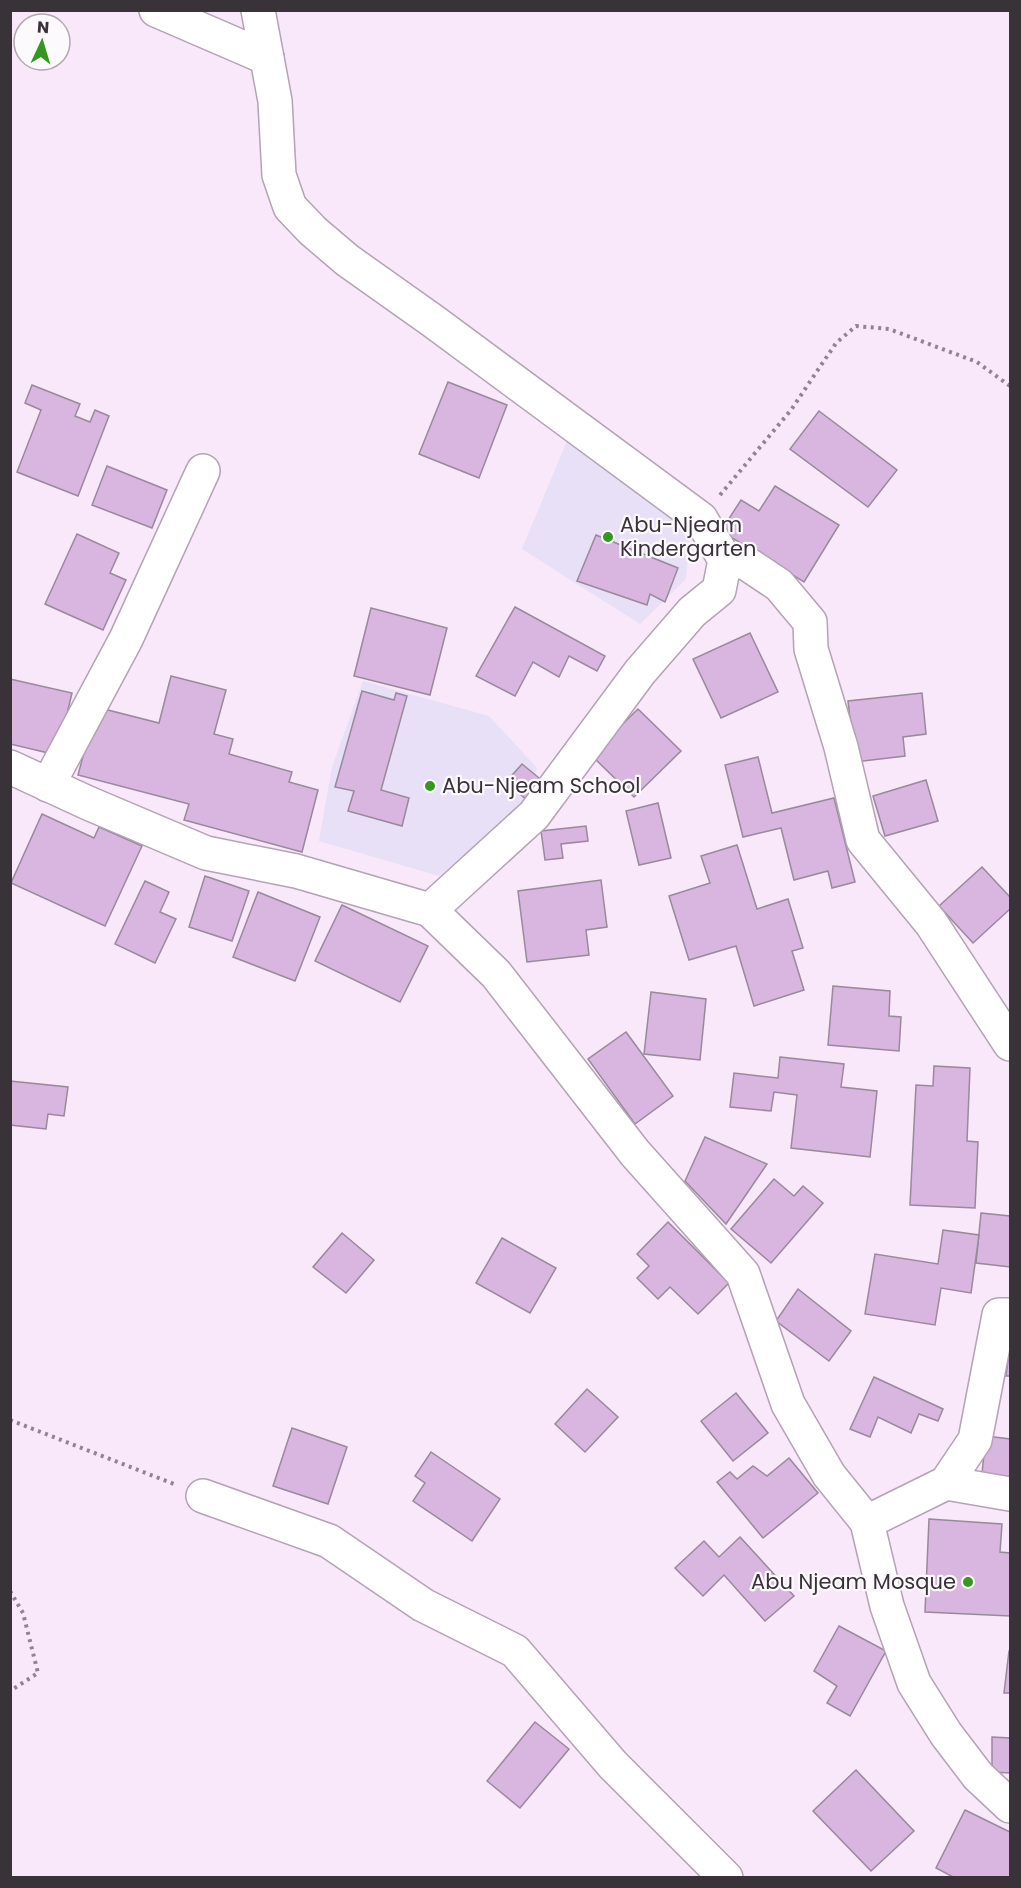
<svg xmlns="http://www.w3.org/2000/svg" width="1021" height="1888" viewBox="0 0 1021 1888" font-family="Poppins,sans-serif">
<rect width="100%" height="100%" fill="#f9e7fa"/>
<!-- education -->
<g fill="#e7e0f6">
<path d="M567 441 690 524 686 579 640 624 522 549Z"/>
<path d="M363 681 489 716 537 768 525 804 439 876 319 841 332 767Z"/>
</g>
<!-- building -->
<g fill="#d8b6e0" stroke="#98899b" stroke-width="1.5">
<path d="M448 382 507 405 479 478 419 454Z"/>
<path d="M32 385 80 404 75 416 90 422 95 410 109 416 78 496 17 472 41 410 25 403Z"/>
<path d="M819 411 897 470 868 507 790 449Z"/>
<path d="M107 466 167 490 152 528 92 505Z"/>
<path d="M775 486 839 525 804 582 721 531 741 500 759 511Z"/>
<path d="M77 534 119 553 110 573 126 580 103 630 45 604Z"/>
<path d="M596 535 678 568 665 602 650 594 647 605 577 581Z"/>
<path d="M515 607 605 656 597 671 569 656 559 677 533 662 515 696 476 676Z"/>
<path d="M371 608 447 628 430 695 354 676Z"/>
<path d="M750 633 778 692 721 718 693 659Z"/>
<path d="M171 676 226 690 214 734 233 739 229 754 292 772 289 782 318 790 302 852 184 820 189 804 78 775 96 707 159 723Z"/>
<path d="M10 679 72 693 57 755 10 744Z"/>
<path d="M362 691 394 700 396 693 407 696 381 790 409 798 402 826 348 811 354 791 335 787Z"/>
<path d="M922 693 926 734 903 737 905 756 855 762 848 701Z"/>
<path d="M638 709 681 751 634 797 591 755Z"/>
<path d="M758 757 772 813 834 798 855 882 832 888 828 871 794 880 781 828 743 837 725 765Z"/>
<path d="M522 764 544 782 528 801 506 782Z"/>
<path d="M926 780 938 821 885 836 873 796Z"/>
<path d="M658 803 671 858 639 865 626 811Z"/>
<path d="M42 814 94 838 99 827 142 846 105 926 11 883Z"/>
<path d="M586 826 588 841 561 844 563 858 545 860 541 831Z"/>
<path d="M737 845 757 909 788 899 803 948 792 951 804 990 754 1006 736 946 689 960 669 896 710 883 701 856Z"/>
<path d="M982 867 1010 897V909L973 943 939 906Z"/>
<path d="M205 876 249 891 232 941 189 927Z"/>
<path d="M601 880 607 927 586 930 589 955 527 962 518 891Z"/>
<path d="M145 881 169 892 160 912 176 919 155 963 115 944Z"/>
<path d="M258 892 320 917 295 981 233 957Z"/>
<path d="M342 905 428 946 400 1002 315 961Z"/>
<path d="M833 986 890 991 889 1016 901 1017 899 1051 828 1045Z"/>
<path d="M651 992 706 999 700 1060 644 1054Z"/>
<path d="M626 1032 673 1096 635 1124 588 1059Z"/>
<path d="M780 1057 844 1064 841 1087 877 1091 870 1157 791 1148 797 1095 774 1092 771 1111 730 1107 734 1073 778 1078Z"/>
<path d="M934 1066 970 1068 967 1141 978 1142 975 1208 910 1205 916 1085 933 1086Z"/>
<path d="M10 1081 68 1087 64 1116 48 1114 46 1129 10 1125Z"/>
<path d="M705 1137 767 1164 726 1224 685 1181Z"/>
<path d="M774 1179 794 1196 803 1186 823 1203 771 1263 731 1229Z"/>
<path d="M981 1213 1010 1216V1267L976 1263Z"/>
<path d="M668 1222 729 1283 698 1314 670 1287 658 1299 637 1278 649 1266 637 1254Z"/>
<path d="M943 1230 979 1235 971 1293 941 1288 935 1325 865 1314 875 1254 938 1264Z"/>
<path d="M342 1233 374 1260 346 1293 313 1267Z"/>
<path d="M502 1238 556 1268 530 1313 476 1283Z"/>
<path d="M798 1289 851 1331 829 1361 776 1321Z"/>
<path d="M1010 1347V1376H1006Z"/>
<path d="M874 1377 943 1409 938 1421 919 1414 911 1433 878 1417 870 1437 850 1429Z"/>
<path d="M587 1389 618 1417 585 1452 555 1424Z"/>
<path d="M736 1393 768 1433 733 1461 701 1421Z"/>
<path d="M292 1428 347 1447 328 1504 273 1486Z"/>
<path d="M986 1436 1010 1439V1477L982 1473Z"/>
<path d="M431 1452 500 1499 472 1541 413 1501 425 1483 415 1476Z"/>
<path d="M789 1458 818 1493 763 1538 717 1482 730 1472 737 1479 753 1466 767 1476Z"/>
<path d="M929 1519 1002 1524 1000 1552 1010 1553V1616L925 1612Z"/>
<path d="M740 1537 794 1596 765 1621 724 1575 703 1596 675 1568 704 1541 719 1557Z"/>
<path d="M839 1626 886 1651 850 1716 827 1703 837 1686 814 1671Z"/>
<path d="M1009 1651H1010V1693H1004Z"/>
<path d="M535 1722 569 1749 520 1808 487 1781Z"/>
<path d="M992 1737 1010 1738V1773L992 1772Z"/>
<path d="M856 1770 914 1831 871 1871 813 1811Z"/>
<path d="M965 1810 1010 1832V1878H955L936 1868Z"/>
</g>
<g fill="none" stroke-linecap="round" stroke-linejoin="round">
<defs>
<g id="minor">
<path d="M156 10 267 58"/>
<path d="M725 560 746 563 779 585 810 622 811 649 841 747 863 840 931 923 1010 1044"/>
<path d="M48 785 126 639 203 471"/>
<path d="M946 1483 1010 1494"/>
<path d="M203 1496 329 1541 423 1605 515 1651 613 1765 726 1878"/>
<path d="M867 1522 946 1483 975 1440 999 1315H1010"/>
</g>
<g id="tertiary">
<path d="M258 10 275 101 279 175 290 207 313 231 347 260 433 321 701 519 725 560 719 590 692 612 640 672 534 815 430 910"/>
<path d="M10 767 88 803 206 853 296 871 430 910 496 974 635 1153 743 1274 788 1404 829 1475 867 1522 887 1606 914 1683 946 1734 978 1776 1010 1806"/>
</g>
</defs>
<!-- minor casing -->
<use href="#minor" stroke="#b3a3b4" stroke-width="36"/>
<!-- tertiary casing -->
<use href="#tertiary" stroke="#b3a3b4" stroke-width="36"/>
<!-- path -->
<g stroke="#908490" stroke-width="4" stroke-dasharray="3 4.5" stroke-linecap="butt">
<path d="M720 495 791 410 836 343 856 326 889 329 977 362 1010 386"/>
<path d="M10 1420 174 1484"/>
<path d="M10 1591 23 1613 38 1673 10 1691"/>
</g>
<!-- minor -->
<use href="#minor" stroke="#fff" stroke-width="33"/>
<!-- tertiary -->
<use href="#tertiary" stroke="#fff" stroke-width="33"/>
</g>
<!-- markers -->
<g fill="#33981d" stroke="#fdfafe" stroke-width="2">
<circle cx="608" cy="537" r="6"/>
<circle cx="430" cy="786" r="6"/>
<circle cx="968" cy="1582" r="6"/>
</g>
<g text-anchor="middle" stroke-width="4.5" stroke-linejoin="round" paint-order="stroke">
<!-- poi labels -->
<g font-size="21" fill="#393239" stroke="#fdfafe" text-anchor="start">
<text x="620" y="532">Abu-Njeam<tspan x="620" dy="24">Kindergarten</tspan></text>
<text x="442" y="793">Abu-Njeam School</text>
<text x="956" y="1589" text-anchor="end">Abu Njeam Mosque</text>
</g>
</g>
<!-- border -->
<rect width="1021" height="1888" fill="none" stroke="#393239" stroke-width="24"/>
<!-- north arrow -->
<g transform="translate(42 42) rotate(4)"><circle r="28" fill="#fdfafe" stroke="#afaaaf" stroke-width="1.5"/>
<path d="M0-4.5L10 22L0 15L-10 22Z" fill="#33981d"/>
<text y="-9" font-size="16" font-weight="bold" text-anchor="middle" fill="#393239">N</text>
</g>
</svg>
